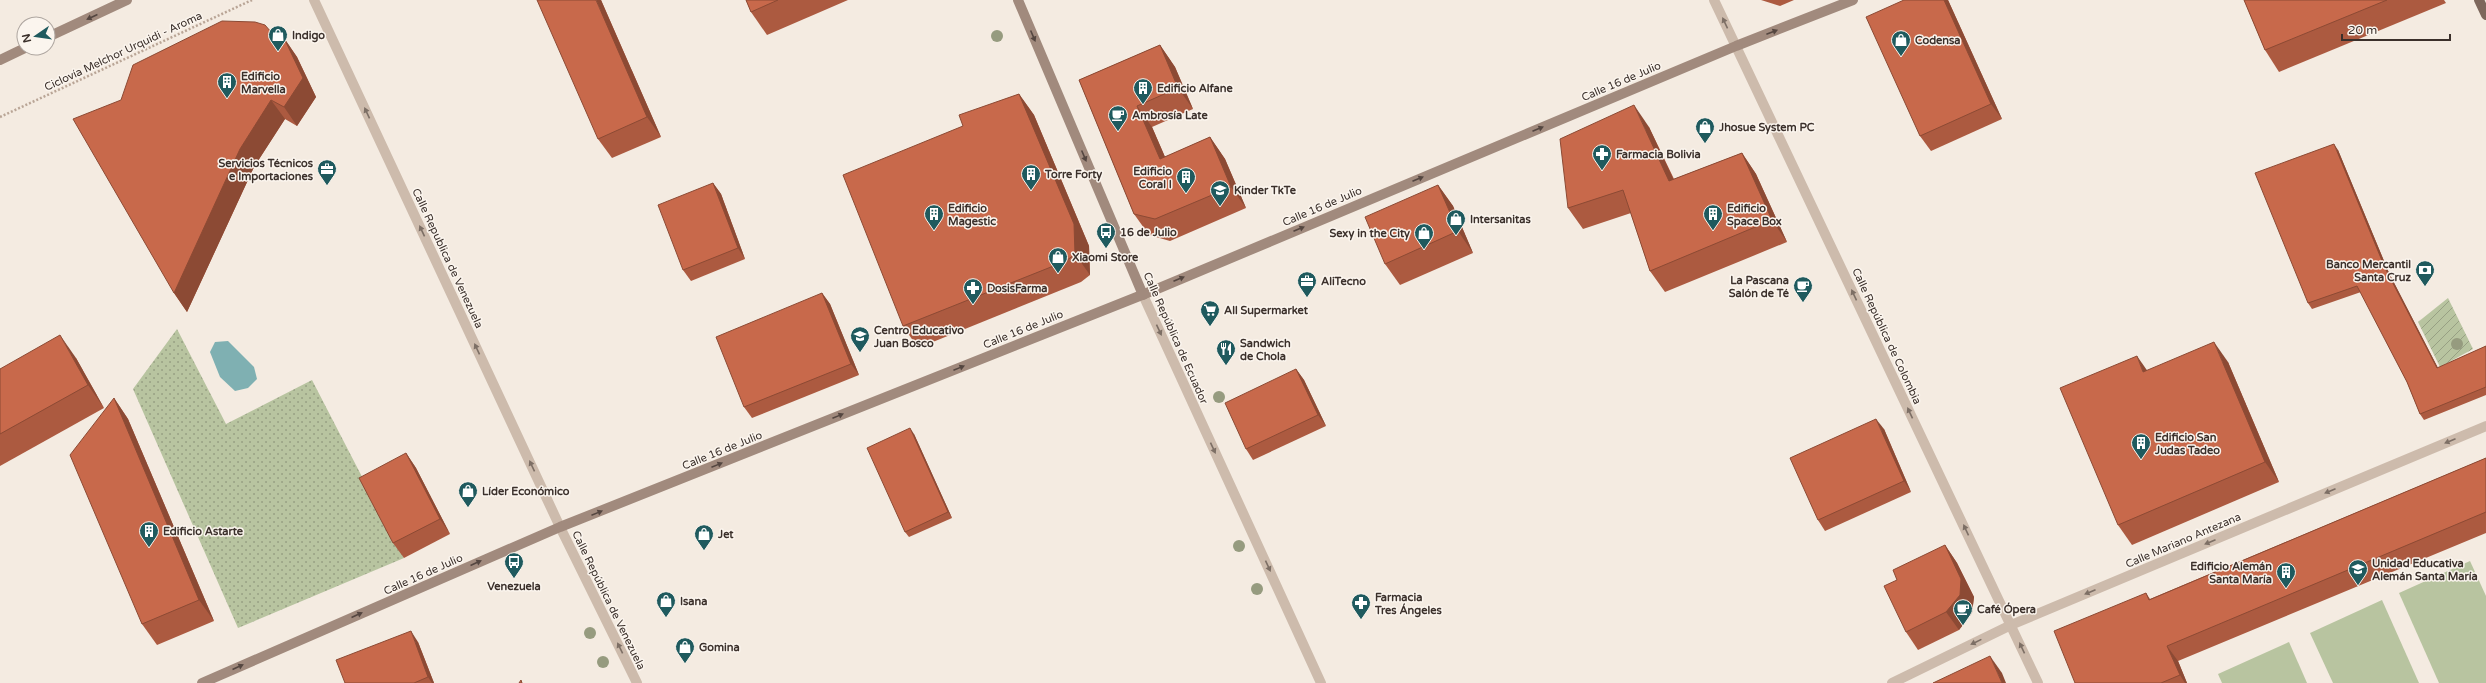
<svg xmlns="http://www.w3.org/2000/svg" width="2486" height="683" viewBox="0 0 2486 683" font-family="'Varela Round',sans-serif">
<defs>
<pattern id="grass-dots" width="8" height="8" patternUnits="userSpaceOnUse"><rect width="8" height="8" fill="#b8c4a0"/><path d="M2 2h.1M6 6h.1" fill="none" stroke="#97a083" stroke-width="1.8" stroke-linecap="round"/></pattern>
<pattern id="garden-furrows" width="10" height="10" patternUnits="userSpaceOnUse"><rect width="10" height="10" fill="#b8c4a0"/><path d="M-1 1l2-2M0 10L10 0M9 11l2-2" fill="none" stroke="#97a083"/></pattern>
</defs>
<rect width="100%" height="100%" fill="#f4ebe1"/>
<!-- grass -->
<path fill="url(#grass-dots)" d="M177 329 226 424 312 380 404 558 238 628 133 389Z"/>
<!-- garden -->
<path fill="url(#garden-furrows)" d="M2448 298 2473 349 2440 367 2418 322Z"/>
<!-- pitch -->
<g fill="#b8c4a0">
<path d="M2470 561 2486 596V683H2439L2399 593Z"/>
<path d="M2382 600 2419 683H2333L2310 633Z"/>
<path d="M2289 642 2307 683H2222L2218 674Z"/>
</g>
<!-- water -->
<path fill="#7fb0b2" d="M228 341 254 367 257 379 248 388 235 391 220 377 210 352 215 342Z"/>
<g fill="none" stroke-linecap="round" stroke-linejoin="round">
<!-- path -->
<path stroke="#b9a596" stroke-width="2.5" stroke-dasharray="2 2" stroke-linecap="butt" d="M0 117 252 0"/>
<!-- minor -->
<g stroke="#cdbbac" stroke-width="10">
<path d="M314 0 560 527 637 683"/>
<path d="M1714 0 2038 683"/>
<path d="M1143 295 1321 683"/>
<path d="M1892 683 2011 625 2486 426"/>
</g>
<!-- secondary -->
<g stroke="#a18a7d" stroke-width="10">
<path d="M1018 0 1143 295"/>
<path d="M48 37 127 0"/>
<path d="M0 60 25 48"/>
<path d="M202 683 560 527 1157 289 1736 46 1853 0"/>
</g>
<!-- primary -->
<path stroke="#7d675c" stroke-width="10" d="M2479 0 2486 15"/>
</g>
<!-- trees -->
<g fill="#969b7f">
<circle cx="997" cy="36" r="6"/>
<circle cx="2457" cy="344" r="6"/>
<circle cx="1219" cy="397" r="6"/>
<circle cx="1239" cy="546" r="6"/>
<circle cx="1257" cy="589" r="6"/>
<circle cx="590" cy="633" r="6"/>
<circle cx="603" cy="662" r="6"/>
</g>
<!-- wall -->
<g fill="#ac5a40">
<path d="M601 0 661 137 612 158 598 139Z"/>
<path d="M746 0H848L767 35 751 12Z"/>
<path d="M1761 0H1794L1780 6Z"/>
<path d="M1904 0H1948L2002 119 1931 151 1920 136Z"/>
<path d="M2244 0H2444L2446 3 2279 72 2265 50Z"/>
<path d="M284 38 297 57 316 97 297 126 285 119 254 167 187 312 174 293 278 40Z"/>
<path d="M1160 45 1175 67 1193 109 1152 127 1165 157 1210 137 1225 159 1246 208 1170 241 1149 235 1134 214 1079 80Z"/>
<path d="M1019 94 1034 115 1089 246 1090 275 1081 282 918 348 903 326 963 126Z"/>
<path d="M1649 127 1674 179 1742 153 1756 174 1787 242 1665 292 1650 271 1631 213 1583 229 1568 208Z"/>
<path d="M2338 150 2389 273 2438 368 2486 346V395L2424 420 2420 414 2407 382 2361 292 2312 309 2308 303Z"/>
<path d="M713 183 721 194 745 259 691 281 683 270Z"/>
<path d="M1438 185 1453 206 1473 253 1400 285 1385 264Z"/>
<path d="M822 293 830 304 859 375 752 418 744 407Z"/>
<path d="M76 358 104 408 0 466V369Z"/>
<path d="M2228 362 2279 482 2132 545 2118 525 2148 371Z"/>
<path d="M1296 369 1304 380 1326 426 1253 460 1246 449Z"/>
<path d="M114 398 128 419 214 621 157 645 142 624Z"/>
<path d="M1884 429 1911 492 1825 531 1818 520Z"/>
<path d="M914 434 952 518 909 537 905 532Z"/>
<path d="M406 453 416 468 450 534 404 558 393 543Z"/>
<path d="M2486 458V533L2178 661 2187 683H2075L2146 593 2150 599Z"/>
<path d="M1945 545 1957 563 1974 597 1972 613 1959 630 1918 650 1906 632Z"/>
<path d="M418 642 434 683H345Z"/>
</g>
<!-- shaded-wall -->
<g fill="#8c4a34">
<path d="M596 0H601L661 137 647 117Z"/>
<path d="M1944 0H1948L2002 119 1991 104Z"/>
<path d="M284 38 297 57 316 97 297 126 284 107Z"/>
<path d="M1160 45 1175 67 1193 109 1178 88Z"/>
<path d="M1019 94 1034 115 1089 246 1090 275 1075 254Z"/>
<path d="M271 100 285 119 254 167 187 312 174 293 240 149Z"/>
<path d="M1634 105 1649 127 1684 202 1669 181Z"/>
<path d="M1137 106 1152 127 1175 180 1160 159Z"/>
<path d="M1210 137 1225 159 1246 208 1231 187Z"/>
<path d="M2334 144 2338 150 2389 273 2441 374 2437 368 2385 268Z"/>
<path d="M1742 153 1756 174 1787 242 1772 220Z"/>
<path d="M713 183 721 194 745 259 738 248Z"/>
<path d="M1438 185 1453 206 1473 253 1458 231Z"/>
<path d="M822 293 830 304 859 375 851 364Z"/>
<path d="M60 335 76 358 104 408 88 385Z"/>
<path d="M2214 342 2228 362 2279 482 2265 462Z"/>
<path d="M2137 356 2151 376 2143 372Z"/>
<path d="M1296 369 1304 380 1326 426 1318 415Z"/>
<path d="M114 398 128 419 214 621 199 600Z"/>
<path d="M1876 419 1884 429 1911 492 1904 481Z"/>
<path d="M910 428 914 434 952 518 948 512Z"/>
<path d="M406 453 416 468 450 534 440 519Z"/>
<path d="M1945 545 1957 563 1974 597 1972 613 1959 630 1946 612Z"/>
<path d="M411 631 418 642 434 683H432L428 677Z"/>
<path d="M2167 646 2178 661 2187 683H2185L2180 675Z"/>
<path d="M1990 656 2002 673 2006 683H2002Z"/>
</g>
<!-- building -->
<g fill="#c8694b" stroke="#8c4a34">
<path d="M537 0H596L647 117 598 139Z"/>
<path d="M746 0H778L751 12Z"/>
<path d="M1904 0H1944L1991 104 1920 136 1866 17Z"/>
<path d="M2244 0H2387L2265 50Z"/>
<path d="M222 21 255 22 265 25 278 40 284 38 303 78 284 107 271 100 240 149 174 293 73 119 121 100 133 65Z"/>
<path d="M1160 45 1178 88 1137 106 1160 159 1210 137 1231 187 1155 219 1134 214 1079 80Z"/>
<path d="M1019 94 1074 224 1075 254 1066 261 903 326 843 175 963 126 959 115Z"/>
<path d="M1634 105 1669 181 1742 153 1772 220 1650 271 1623 190 1568 208 1560 139Z"/>
<path d="M2334 144 2385 268 2437 368 2486 346V387L2420 414 2407 382 2357 286 2308 303 2255 173Z"/>
<path d="M713 183 738 248 683 270 658 205Z"/>
<path d="M1438 185 1458 231 1385 264 1365 217Z"/>
<path d="M822 293 851 364 744 407 716 337Z"/>
<path d="M60 335 88 385 0 434V369Z"/>
<path d="M2214 342 2265 462 2118 525 2060 388 2137 356 2143 372Z"/>
<path d="M1296 369 1318 415 1246 449 1225 403Z"/>
<path d="M114 398 199 600 142 624 70 455Z"/>
<path d="M1876 419 1904 481 1818 520 1790 458Z"/>
<path d="M910 428 948 512 905 532 867 448Z"/>
<path d="M406 453 440 519 393 543 359 478Z"/>
<path d="M2486 458V512L2167 646 2180 675 2161 683H2075L2054 631 2146 593 2149 600Z"/>
<path d="M1945 545 1961 579 1960 595 1946 612 1906 632 1884 586 1897 580 1893 570Z"/>
<path d="M411 631 428 677 414 683H345L336 660Z"/>
<path d="M1990 656 2002 683H1933Z"/>
<path d="M521 680 522 683H519Z"/>
</g>
<!-- one-way arrows -->
<defs><path id="oneway-solid" d="M-6-.8H1V-3.2L6.5 0L1 3.2V.8H-6Z"/></defs>
<g fill="#544640">
<use href="#oneway-solid" transform="translate(92 17) rotate(155)"/>
<use href="#oneway-solid" transform="translate(1772 32) rotate(-21)"/>
<use href="#oneway-solid" transform="translate(1033 36) rotate(67)"/>
<use href="#oneway-solid" transform="translate(1538 129) rotate(-23)"/>
<use href="#oneway-solid" transform="translate(1084 156) rotate(67)"/>
<use href="#oneway-solid" transform="translate(1418 179) rotate(-23)"/>
<use href="#oneway-solid" transform="translate(1299 229) rotate(-23)"/>
<use href="#oneway-solid" transform="translate(1179 279) rotate(-23)"/>
<use href="#oneway-solid" transform="translate(959 368) rotate(-22)"/>
<use href="#oneway-solid" transform="translate(838 416) rotate(-22)"/>
<use href="#oneway-solid" transform="translate(717 465) rotate(-22)"/>
<use href="#oneway-solid" transform="translate(597 513) rotate(-22)"/>
<use href="#oneway-solid" transform="translate(476 563) rotate(-24)"/>
<use href="#oneway-solid" transform="translate(357 615) rotate(-24)"/>
<use href="#oneway-solid" transform="translate(238 667) rotate(-24)"/>
</g>
<g fill="#7d6f65">
<use href="#oneway-solid" transform="translate(1725 23) rotate(-115)"/>
<use href="#oneway-solid" transform="translate(367 113) rotate(-115)"/>
<use href="#oneway-solid" transform="translate(422 231) rotate(-115)"/>
<use href="#oneway-solid" transform="translate(1854 295) rotate(-115)"/>
<use href="#oneway-solid" transform="translate(1159 330) rotate(65)"/>
<use href="#oneway-solid" transform="translate(477 349) rotate(-115)"/>
<use href="#oneway-solid" transform="translate(1910 413) rotate(-115)"/>
<use href="#oneway-solid" transform="translate(2450 441) rotate(157)"/>
<use href="#oneway-solid" transform="translate(1213 448) rotate(65)"/>
<use href="#oneway-solid" transform="translate(532 466) rotate(-115)"/>
<use href="#oneway-solid" transform="translate(2330 491) rotate(157)"/>
<use href="#oneway-solid" transform="translate(1966 530) rotate(-115)"/>
<use href="#oneway-solid" transform="translate(2210 542) rotate(157)"/>
<use href="#oneway-solid" transform="translate(1268 566) rotate(65)"/>
<use href="#oneway-solid" transform="translate(2090 592) rotate(157)"/>
<use href="#oneway-solid" transform="translate(1976 642) rotate(154)"/>
<use href="#oneway-solid" transform="translate(620 648) rotate(-116)"/>
<use href="#oneway-solid" transform="translate(2022 648) rotate(-115)"/>
</g>
<!-- icons -->
<defs>
<symbol id="shop-pin" viewBox="-11 -11 22 30"><path d="M0 17L-7.5 6A9.5 9.5 0 1 1 7.5 6Z" fill="#1f5a5e" stroke="#fbf5ee"/><path d="M-5-2.5h2.3a2.7 3.5 0 0 1 5.4 0H5L5.5 6h-11ZM-1.5-2.5h3a1.5 2.3 0 0 0-3 0Z" fill="#fff"/></symbol>
<symbol id="building-pin" viewBox="-11 -11 22 30"><path d="M0 17L-7.5 6A9.5 9.5 0 1 1 7.5 6Z" fill="#1f5a5e" stroke="#fbf5ee"/><path d="M-4-6H4V6H1V3H-1V6H-4ZM-2.5-4.3h1.7v1.8h-1.7ZM.8-4.3h1.7v1.8H.8ZM-2.5-1h1.7V.8h-1.7ZM.8-1h1.7V.8H.8Z" fill="#fff"/></symbol>
<symbol id="cafe-pin" viewBox="-11 -11 22 30"><path d="M0 17L-7.5 6A9.5 9.5 0 1 1 7.5 6Z" fill="#1f5a5e" stroke="#fbf5ee"/><path d="M-5.5-4.5H6V0H3Q3 3.5 0 3.5H-2.5Q-5.5 3.5-5.5 0ZM3-3.2v2h1.7v-2ZM-6 4.5H4V6H-6Z" fill="#fff"/></symbol>
<symbol id="pharmacy-pin" viewBox="-11 -11 22 30"><path d="M0 17L-7.5 6A9.5 9.5 0 1 1 7.5 6Z" fill="#1f5a5e" stroke="#fbf5ee"/><path d="M-2-6h4v4h4v4h-4v4h-4v-4h-4v-4h4Z" fill="#fff"/></symbol>
<symbol id="office-pin" viewBox="-11 -11 22 30"><path d="M0 17L-7.5 6A9.5 9.5 0 1 1 7.5 6Z" fill="#1f5a5e" stroke="#fbf5ee"/><path d="M-6-3h4V-5.5h4V-3h4V5H-6ZM-1-4.5V-3h2v-1.5ZM-6 0V1H6V0Z" fill="#fff"/></symbol>
<symbol id="school-pin" viewBox="-11 -11 22 30"><path d="M0 17L-7.5 6A9.5 9.5 0 1 1 7.5 6Z" fill="#1f5a5e" stroke="#fbf5ee"/><path d="M0-5L7-2L0 1L-7-2ZM-4 1L0 2.5L4 1V4Q0 6-4 4Z" fill="#fff"/></symbol>
<symbol id="bus-pin" viewBox="-11 -11 22 30"><path d="M0 17L-7.5 6A9.5 9.5 0 1 1 7.5 6Z" fill="#1f5a5e" stroke="#fbf5ee"/><path d="M-5-6H5V4H4V6H2V4H-2V6H-4V4H-5ZM-3.5-4V0h7V-4ZM-3.5 1.2v1.5H-2V1.2ZM2 1.2v1.5H3.5V1.2Z" fill="#fff"/></symbol>
<symbol id="bank-pin" viewBox="-11 -11 22 30"><path d="M0 17L-7.5 6A9.5 9.5 0 1 1 7.5 6Z" fill="#1f5a5e" stroke="#fbf5ee"/><path d="M-6-4H6V4H-6ZM0-2.3a2.3 2.3 0 1 0 0 4.6a2.3 2.3 0 1 0 0-4.6Z" fill="#fff"/></symbol>
<symbol id="supermarket-pin" viewBox="-11 -11 22 30"><path d="M0 17L-7.5 6A9.5 9.5 0 1 1 7.5 6Z" fill="#1f5a5e" stroke="#fbf5ee"/><path d="M-6-5.5h2.5l.6 2H6L4.5 2H-2.5L-4.4-4H-6ZM-1.5 3.2a1.3 1.3 0 1 0 .1 0ZM3 3.2a1.3 1.3 0 1 0 .1 0Z" fill="#fff"/></symbol>
<symbol id="restaurant-pin" viewBox="-11 -11 22 30"><path d="M0 17L-7.5 6A9.5 9.5 0 1 1 7.5 6Z" fill="#1f5a5e" stroke="#fbf5ee"/><path d="M-5-6h1v4h1v-4h1v4h1v-4h1v5L-1.5 .5V6h-2V.5L-5-1ZM5-6V6H3V1.5H1.5Q1.5-4 5-6Z" fill="#fff"/></symbol>
</defs>
<g fill-rule="evenodd">
<use href="#shop-pin" x="267" y="24" width="22" height="30"/>
<use href="#shop-pin" x="1890" y="29" width="22" height="30"/>
<use href="#building-pin" x="216" y="71" width="22" height="30"/>
<use href="#building-pin" x="1132" y="77" width="22" height="30"/>
<use href="#cafe-pin" x="1107" y="104" width="22" height="30"/>
<use href="#shop-pin" x="1694" y="116" width="22" height="30"/>
<use href="#pharmacy-pin" x="1591" y="143" width="22" height="30"/>
<use href="#office-pin" x="316" y="158" width="22" height="30"/>
<use href="#building-pin" x="1020" y="163" width="22" height="30"/>
<use href="#building-pin" x="1175" y="166" width="22" height="30"/>
<use href="#school-pin" x="1209" y="179" width="22" height="30"/>
<use href="#building-pin" x="923" y="203" width="22" height="30"/>
<use href="#building-pin" x="1702" y="203" width="22" height="30"/>
<use href="#shop-pin" x="1445" y="208" width="22" height="30"/>
<use href="#bus-pin" x="1095" y="221" width="22" height="30"/>
<use href="#shop-pin" x="1413" y="222" width="22" height="30"/>
<use href="#shop-pin" x="1047" y="246" width="22" height="30"/>
<use href="#bank-pin" x="2414" y="259" width="22" height="30"/>
<use href="#office-pin" x="1296" y="270" width="22" height="30"/>
<use href="#cafe-pin" x="1792" y="275" width="22" height="30"/>
<use href="#pharmacy-pin" x="962" y="277" width="22" height="30"/>
<use href="#supermarket-pin" x="1199" y="299" width="22" height="30"/>
<use href="#school-pin" x="849" y="325" width="22" height="30"/>
<use href="#restaurant-pin" x="1215" y="338" width="22" height="30"/>
<use href="#building-pin" x="2130" y="432" width="22" height="30"/>
<use href="#shop-pin" x="457" y="480" width="22" height="30"/>
<use href="#building-pin" x="138" y="520" width="22" height="30"/>
<use href="#shop-pin" x="693" y="523" width="22" height="30"/>
<use href="#bus-pin" x="503" y="551" width="22" height="30"/>
<use href="#school-pin" x="2347" y="558" width="22" height="30"/>
<use href="#building-pin" x="2275" y="561" width="22" height="30"/>
<use href="#shop-pin" x="655" y="590" width="22" height="30"/>
<use href="#pharmacy-pin" x="1350" y="592" width="22" height="30"/>
<use href="#cafe-pin" x="1952" y="598" width="22" height="30"/>
<use href="#shop-pin" x="674" y="636" width="22" height="30"/>
</g>
<g text-anchor="middle" stroke-width="3" stroke-linejoin="round" paint-order="stroke">
<!-- poi labels -->
<g font-size="11" font-weight="bold" fill="#3b302b" stroke="#fbf5ee" text-anchor="start">
<text x="292" y="39">Indigo</text>
<text x="1915" y="44">Codensa</text>
<text x="241" y="80">Edificio<tspan x="241" dy="13">Marvella</tspan></text>
<text x="1157" y="92">Edificio Alfane</text>
<text x="1132" y="119">Ambrosía Late</text>
<text x="1719" y="131">Jhosue System PC</text>
<text x="1616" y="158">Farmacia Bolivia</text>
<text x="313" y="167" text-anchor="end">Servicios Técnicos<tspan x="313" dy="13">e Importaciones</tspan></text>
<text x="1172" y="175" text-anchor="end">Edificio<tspan x="1172" dy="13">Coral I</tspan></text>
<text x="1045" y="178">Torre Forty</text>
<text x="1234" y="194">Kinder TkTe</text>
<text x="948" y="212">Edificio<tspan x="948" dy="13">Magestic</tspan></text>
<text x="1727" y="212">Edificio<tspan x="1727" dy="13">Space Box</tspan></text>
<text x="1470" y="223">Intersanitas</text>
<text x="1120" y="236">16 de Julio</text>
<text x="1410" y="237" text-anchor="end">Sexy in the City</text>
<text x="1072" y="261">Xiaomi Store</text>
<text x="2411" y="268" text-anchor="end">Banco Mercantil<tspan x="2411" dy="13">Santa Cruz</tspan></text>
<text x="1789" y="284" text-anchor="end">La Pascana<tspan x="1789" dy="13">Salón de Té</tspan></text>
<text x="1321" y="285">AliTecno</text>
<text x="987" y="292">DosisFarma</text>
<text x="1224" y="314">All Supermarket</text>
<text x="874" y="334">Centro Educativo<tspan x="874" dy="13">Juan Bosco</tspan></text>
<text x="1240" y="347">Sandwich<tspan x="1240" dy="13">de Chola</tspan></text>
<text x="2155" y="441">Edificio San<tspan x="2155" dy="13">Judas Tadeo</tspan></text>
<text x="482" y="495">Líder Económico</text>
<text x="163" y="535">Edificio Astarte</text>
<text x="718" y="538">Jet</text>
<text x="2372" y="567">Unidad Educativa<tspan x="2372" dy="13">Alemán Santa María</tspan></text>
<text x="2272" y="570" text-anchor="end">Edificio Alemán<tspan x="2272" dy="13">Santa María</tspan></text>
<text x="514" y="590" text-anchor="middle">Venezuela</text>
<text x="1375" y="601">Farmacia<tspan x="1375" dy="13">Tres Ángeles</tspan></text>
<text x="680" y="605">Isana</text>
<text x="1977" y="613">Café Ópera</text>
<text x="699" y="651">Gomina</text>
</g>
<!-- street labels -->
<g font-size="11" fill="#3b302b" stroke="#fbf5ee">
<text transform="translate(123 51) rotate(-25)" y="4">Ciclovía Melchor Urquidi - Aroma</text>
<text transform="translate(1621 81) rotate(-23)" y="4">Calle 16 de Julio</text>
<text transform="translate(1322 206) rotate(-23)" y="4">Calle 16 de Julio</text>
<text transform="translate(448 258) rotate(65)" y="4">Calle Republica de Venezuela</text>
<text transform="translate(1023 329) rotate(-22)" y="4">Calle 16 de Julio</text>
<text transform="translate(1887 336) rotate(65)" y="4">Calle República de Colombia</text>
<text transform="translate(1176 338) rotate(66)" y="4">Calle República de Ecuador</text>
<text transform="translate(722 450) rotate(-22)" y="4">Calle 16 de Julio</text>
<text transform="translate(2183 540) rotate(-23)" y="4">Calle Mariano Antezana</text>
<text transform="translate(423 574) rotate(-24)" y="4">Calle 16 de Julio</text>
<text transform="translate(609 600) rotate(64)" y="4">Calle República de Venezuela</text>
</g>
</g>
<!-- north arrow -->
<g transform="translate(36 36) rotate(257)"><circle r="19" fill="#fbf5ee" stroke="#aea6a0"/>
<path d="M0-3L7 15L0 10L-7 15Z" fill="#1f5a5e"/>
<text y="-6" font-size="11" font-weight="bold" text-anchor="middle" fill="#3b302b">N</text>
</g>
<!-- scale -->
<path d="M2342 34v6h108v-6" fill="none" stroke="#3b302b" stroke-width="2"/>
<text x="2348" y="34" font-size="12" fill="#3b302b" stroke="#fbf5ee" stroke-width="3" paint-order="stroke">20 m</text>
</svg>
